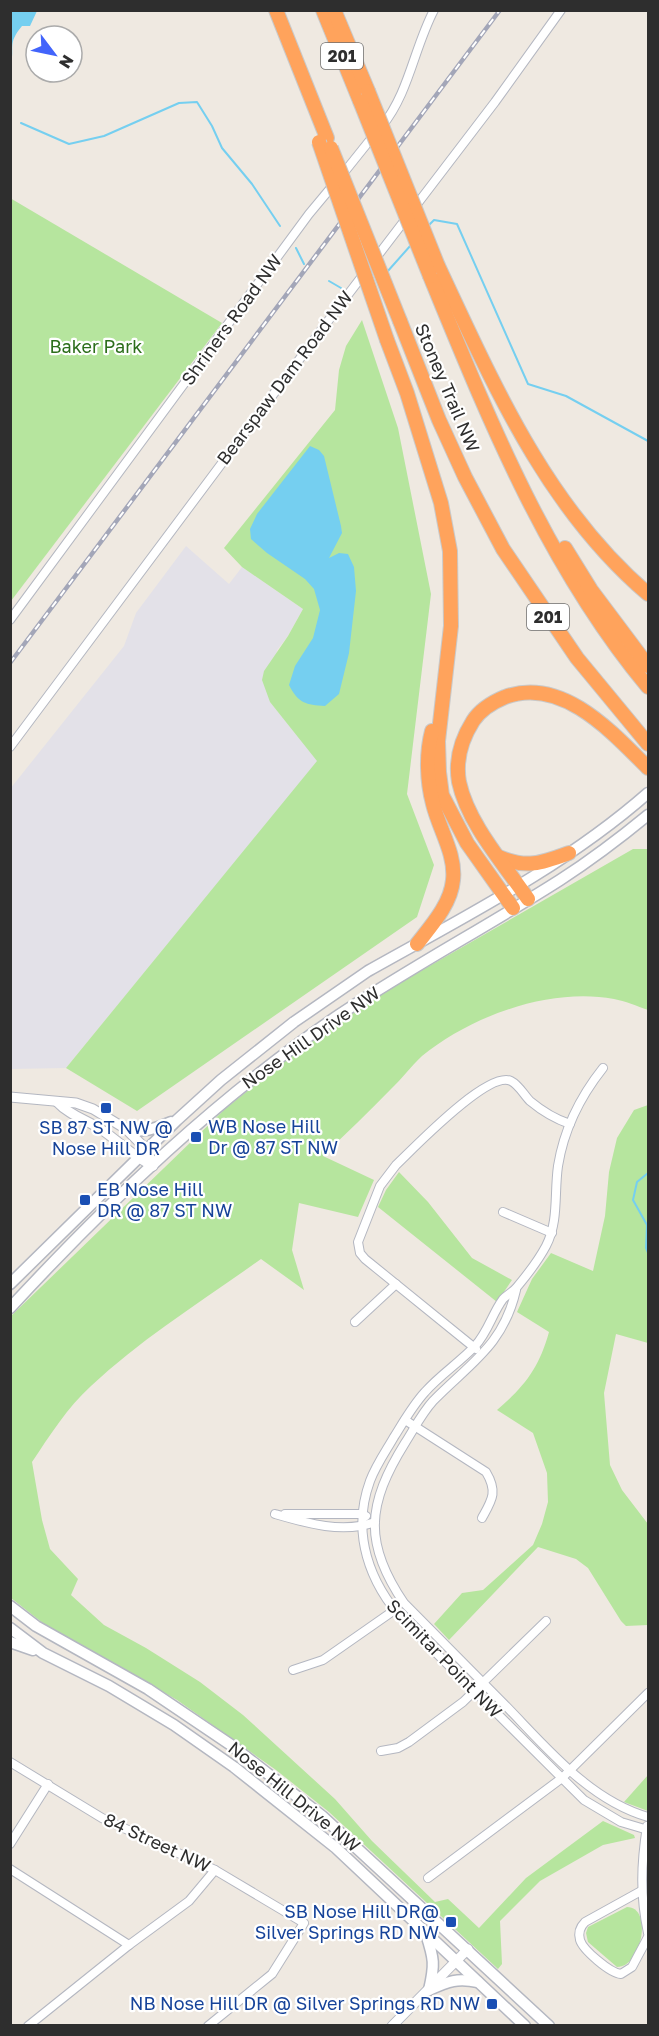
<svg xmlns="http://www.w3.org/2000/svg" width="659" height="2036" viewBox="0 0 659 2036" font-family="'Golos Text',sans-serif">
<rect width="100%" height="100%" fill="#efe9e1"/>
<!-- industrial -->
<path fill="#e3e1e8" d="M186 546 229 584 242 567 303 609 288 636 277 650 270 702 318 761 66 1068 11 1069 10 789 124 646 136 613Z"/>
<!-- green -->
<g fill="#b6e59e">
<path d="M10 198 222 323 11 601H10Z"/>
<path d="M362 320 398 428 431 594 407 794 434 865 417 917 137 1111 66 1068 317 761 270 702 262 680 264 671 288 636 303 609 242 567 224 548 335 410 339 370 346 346Z"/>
<path d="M633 849H648V1010C637 1006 625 1001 614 999 550 987 471 1016 422 1056 411 1066 402 1079 391 1089 369 1112 345 1134 323 1156L374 1180 358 1217 299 1203 292 1250 304 1290 261 1259C204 1300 142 1338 91 1386 67 1408 50 1435 32 1462L42 1520 50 1549 78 1579 71 1595 104 1625 146 1648 200 1682 243 1715 335 1799 372 1841 435 1902 448 1899 479 1928 526 1878 603 1821 634 1835 635 1838 603 1845 540 1881 500 1921 502 1964 498 1969 329 1812 276 1770 177 1700 44 1624 11 1598V1316L225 1109 292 1055 384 992Z"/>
<path d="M648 1105V1343L616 1334 604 1393 610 1465 622 1490 648 1524V1625L626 1626 621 1621 588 1568 576 1559 538 1547 449 1640 434 1624 462 1593 483 1590 533 1545 542 1524 548 1502 547 1473 533 1433 497 1410C525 1386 539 1368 549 1332L517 1312 532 1279 551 1253 593 1271 605 1216 609 1172 617 1138 634 1110Z"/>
<path d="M399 1172 428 1202 472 1258 512 1280 497 1302 378 1207 386 1190Z"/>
<path d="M648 1775V1811L624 1802Z"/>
<path d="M627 1907C653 1907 642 1967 617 1967L588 1942 586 1933 588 1927Z"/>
</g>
<!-- water -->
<g fill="#75cff0">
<path d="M11 10 37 11 30 26H22C7 44 15 47 11 64Z"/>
<path d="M310 446 319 450 324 456 341 526 342 533 329 558 339 553 348 554 354 567 356 591 349 653 339 694 325 706C306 705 298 703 289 685L295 666 313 638 320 610 314 589 305 579 267 553 251 539 250 529 257 514Z"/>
</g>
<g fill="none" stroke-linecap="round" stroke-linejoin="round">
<!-- stream -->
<g stroke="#75cff0" stroke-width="2">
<path d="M21 123 69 144 104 136 179 103 197 102 212 126 222 148 252 184 280 226"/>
<path d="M427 227 434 220 457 224 528 384 566 396 648 441"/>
<path d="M296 248 304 264"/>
<path d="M387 272 411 245"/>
<path d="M329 281 341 288"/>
<path d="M648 1173 637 1182 633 1200 647 1225 646 1248 648 1253"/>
</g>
<defs>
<g id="minor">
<path d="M382 126C409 93 414 48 434 10"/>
<path d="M342 175 374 135"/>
<path d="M10 620 309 214 334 184"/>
<path d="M10 747 337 309 495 102 561 10"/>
<path d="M603 1068C580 1097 564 1129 558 1166 554 1194 559 1221 546 1246 538 1261 527 1275 517 1287 513 1292 507 1295 503 1299 492 1314 488 1332 475 1346 460 1362 440 1375 425 1392 413 1405 404 1421 394 1437 386 1451 376 1465 370 1481 351 1533 369 1583 405 1622L584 1800 621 1822 648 1830"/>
<path d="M503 1212 552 1233"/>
<path d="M516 1290C503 1346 470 1363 433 1401 422 1413 414 1429 405 1443 367 1504 363 1543 404 1603 438 1637 471 1671 505 1705 547 1748 589 1800 648 1817"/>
<path d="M355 1322 396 1284"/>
<path d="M476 1349 365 1259 360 1253 358 1242 380 1186 396 1165C414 1148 488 1070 511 1081 519 1085 524 1095 530 1101 542 1111 555 1119 570 1124"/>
<path d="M405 1420 486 1472C498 1492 492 1500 482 1518"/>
<path d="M275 1514C306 1523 343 1534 375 1522"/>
<path d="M285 1514H362L366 1516"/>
<path d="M293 1670 323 1660 396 1609"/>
<path d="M381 1751 398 1748 409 1742 463 1702 546 1621"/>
<path d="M10 1762 102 1818 215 1870 304 1923 272 1974 208 2026"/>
<path d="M647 1826C641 1864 640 1896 648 1933"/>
<path d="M10 1844 48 1784"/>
<path d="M10 1869 129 1945 28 2026"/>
<path d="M428 1878 562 1778 648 1693"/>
<path d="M641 1891 585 1922C580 1927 578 1933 580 1940 583 1950 610 1973 621 1974L632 1967 648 1937"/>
<path d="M129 1945 189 1901 215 1870"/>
</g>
<g id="tertiary">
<path d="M10 1097 76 1103 93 1109 126 1129 147 1150 153 1166"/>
<path d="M57 1102C69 1115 87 1120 102 1130 120 1142 133 1157 153 1166"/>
<path d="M392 2026 468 1949"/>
</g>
<g id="secondary">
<path d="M126 1129C144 1133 154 1129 171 1122"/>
<path d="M10 1284 177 1120 221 1080 294 1022 368 971C464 917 565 866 648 793"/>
<path d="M10 1308C110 1200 218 1097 339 1015 411 967 488 926 560 880 591 860 620 838 648 815"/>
<path d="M10 1606 36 1626 148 1689 231 1745 322 1816 549 2026"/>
<path d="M10 1628 43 1653 109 1686 174 1725 234 1767 336 1848 525 2026"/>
<path d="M10 1642 33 1650"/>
<path d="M426 1934C434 1959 435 1964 429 1990"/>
<path d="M429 1990C449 1981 457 1978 478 1982"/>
</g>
<g id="motorway">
<path d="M276 10 327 138"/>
<path d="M323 10 360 101"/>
<path d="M334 10 368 91"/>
<path d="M438 266C494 385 546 507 648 594"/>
<path d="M430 276C489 420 548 567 648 687"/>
<path d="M400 321 439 420 465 477 503 549 577 658 648 744"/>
<path d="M387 340 407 393 441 503 450 551 451 626 438 741 439 772 442 795 467 843 513 908"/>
<path d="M565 548 591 590 648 666"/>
<path d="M499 857C527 869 542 863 569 853"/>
<path d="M528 899C504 864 468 824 459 782 455 759 461 740 473 721 480 710 493 702 505 697 562 676 612 732 648 768"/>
<path d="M417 944C431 926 451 904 453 880 456 854 439 829 433 804 427 781 426 754 432 731"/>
</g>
</defs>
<!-- minor casing -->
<use href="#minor" stroke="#b4b7c1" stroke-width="10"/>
<!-- tertiary casing -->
<use href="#tertiary" stroke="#b4b7c1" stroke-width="11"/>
<!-- secondary casing -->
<use href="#secondary" stroke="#b4b7c1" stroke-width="13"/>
<!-- motorway casing -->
<use href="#motorway" stroke="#c9c9c9" stroke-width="16"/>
<!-- minor -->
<use href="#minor" stroke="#fff" stroke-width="8"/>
<!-- tertiary -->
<use href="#tertiary" stroke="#fff" stroke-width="9"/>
<!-- secondary -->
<use href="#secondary" stroke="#fff" stroke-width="10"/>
<!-- motorway -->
<use href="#motorway" stroke="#ffa35c" stroke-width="14"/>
<defs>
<path id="rail" d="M10 663 500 10"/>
</defs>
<!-- rail casing -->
<use href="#rail" stroke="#a3a6b8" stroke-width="4.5"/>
<!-- rail -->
<use href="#rail" stroke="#fff" stroke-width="2" stroke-dasharray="7" stroke-linecap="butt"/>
<defs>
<g id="motorway-bridge">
<path d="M368 91 438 266"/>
<path d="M360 101 430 276"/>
<path d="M319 142 387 340"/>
<path d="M331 148 400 321"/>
</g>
</defs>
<!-- motorway-bridge casing -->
<use href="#motorway-bridge" stroke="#c9c9c9" stroke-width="16" stroke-linecap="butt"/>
<!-- motorway-bridge -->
<use href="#motorway-bridge" stroke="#ffa35c" stroke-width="14"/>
</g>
<!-- markers -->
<g fill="#1a4fb4" stroke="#fff" stroke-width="2">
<rect x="100" y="1102" width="12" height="12" rx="3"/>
<rect x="190" y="1131" width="12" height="12" rx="3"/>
<rect x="79" y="1194" width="12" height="12" rx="3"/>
<rect x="445" y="1916" width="12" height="12" rx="3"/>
<rect x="486" y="1998" width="12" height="12" rx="3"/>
</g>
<g text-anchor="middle" stroke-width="4.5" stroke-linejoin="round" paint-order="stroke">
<!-- shield labels -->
<g fill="#fff" stroke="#6d6d6d" stroke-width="1.5">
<rect x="321" y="43" width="42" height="26" rx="4.5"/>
<rect x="527" y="604" width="42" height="26" rx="4.5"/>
</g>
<g font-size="16" font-weight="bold" fill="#2e2e2e">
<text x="342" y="62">201</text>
<text x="548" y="623">201</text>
</g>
<!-- street labels -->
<g font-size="18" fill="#2e2e2e" stroke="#fff">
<text transform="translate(232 320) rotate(-54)" y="6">Shriners Road NW</text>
<text transform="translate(285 378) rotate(-53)" y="6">Bearspaw Dam Road NW</text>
<text transform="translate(447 388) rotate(67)" y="6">Stoney Trail NW</text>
<text transform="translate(311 1038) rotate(-35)" y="6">Nose Hill Drive NW</text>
<text transform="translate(444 1659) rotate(46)" y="6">Scimitar Point NW</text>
<text transform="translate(294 1797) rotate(39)" y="6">Nose Hill Drive NW</text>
<text transform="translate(157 1843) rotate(25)" y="6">84 Street NW</text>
</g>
<!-- park labels -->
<g font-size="18" fill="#2c6e1b" stroke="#fff">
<text x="96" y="353">Baker Park</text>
</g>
<!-- transit labels -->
<g font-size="18" fill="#164399" stroke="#fff" text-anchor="start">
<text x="208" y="1133">WB Nose Hill<tspan x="208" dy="21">Dr @ 87 ST NW</tspan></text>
<text x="106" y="1134" text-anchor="middle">SB 87 ST NW @<tspan x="106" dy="21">Nose Hill DR</tspan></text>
<text x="97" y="1196">EB Nose Hill<tspan x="97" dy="21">DR @ 87 ST NW</tspan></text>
<text x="439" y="1918" text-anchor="end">SB Nose Hill DR@<tspan x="439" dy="21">Silver Springs RD NW</tspan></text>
<text x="480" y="2010" text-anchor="end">NB Nose Hill DR @ Silver Springs RD NW</text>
</g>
</g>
<!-- border -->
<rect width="659" height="2036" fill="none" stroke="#2e2e2e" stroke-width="24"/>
<!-- north arrow -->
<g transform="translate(54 54) rotate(122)"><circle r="28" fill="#ffffff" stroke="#ababab" stroke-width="1.5"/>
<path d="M0-4.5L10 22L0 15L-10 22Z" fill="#4264fb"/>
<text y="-9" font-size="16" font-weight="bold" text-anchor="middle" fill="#2e2e2e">N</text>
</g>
</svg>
